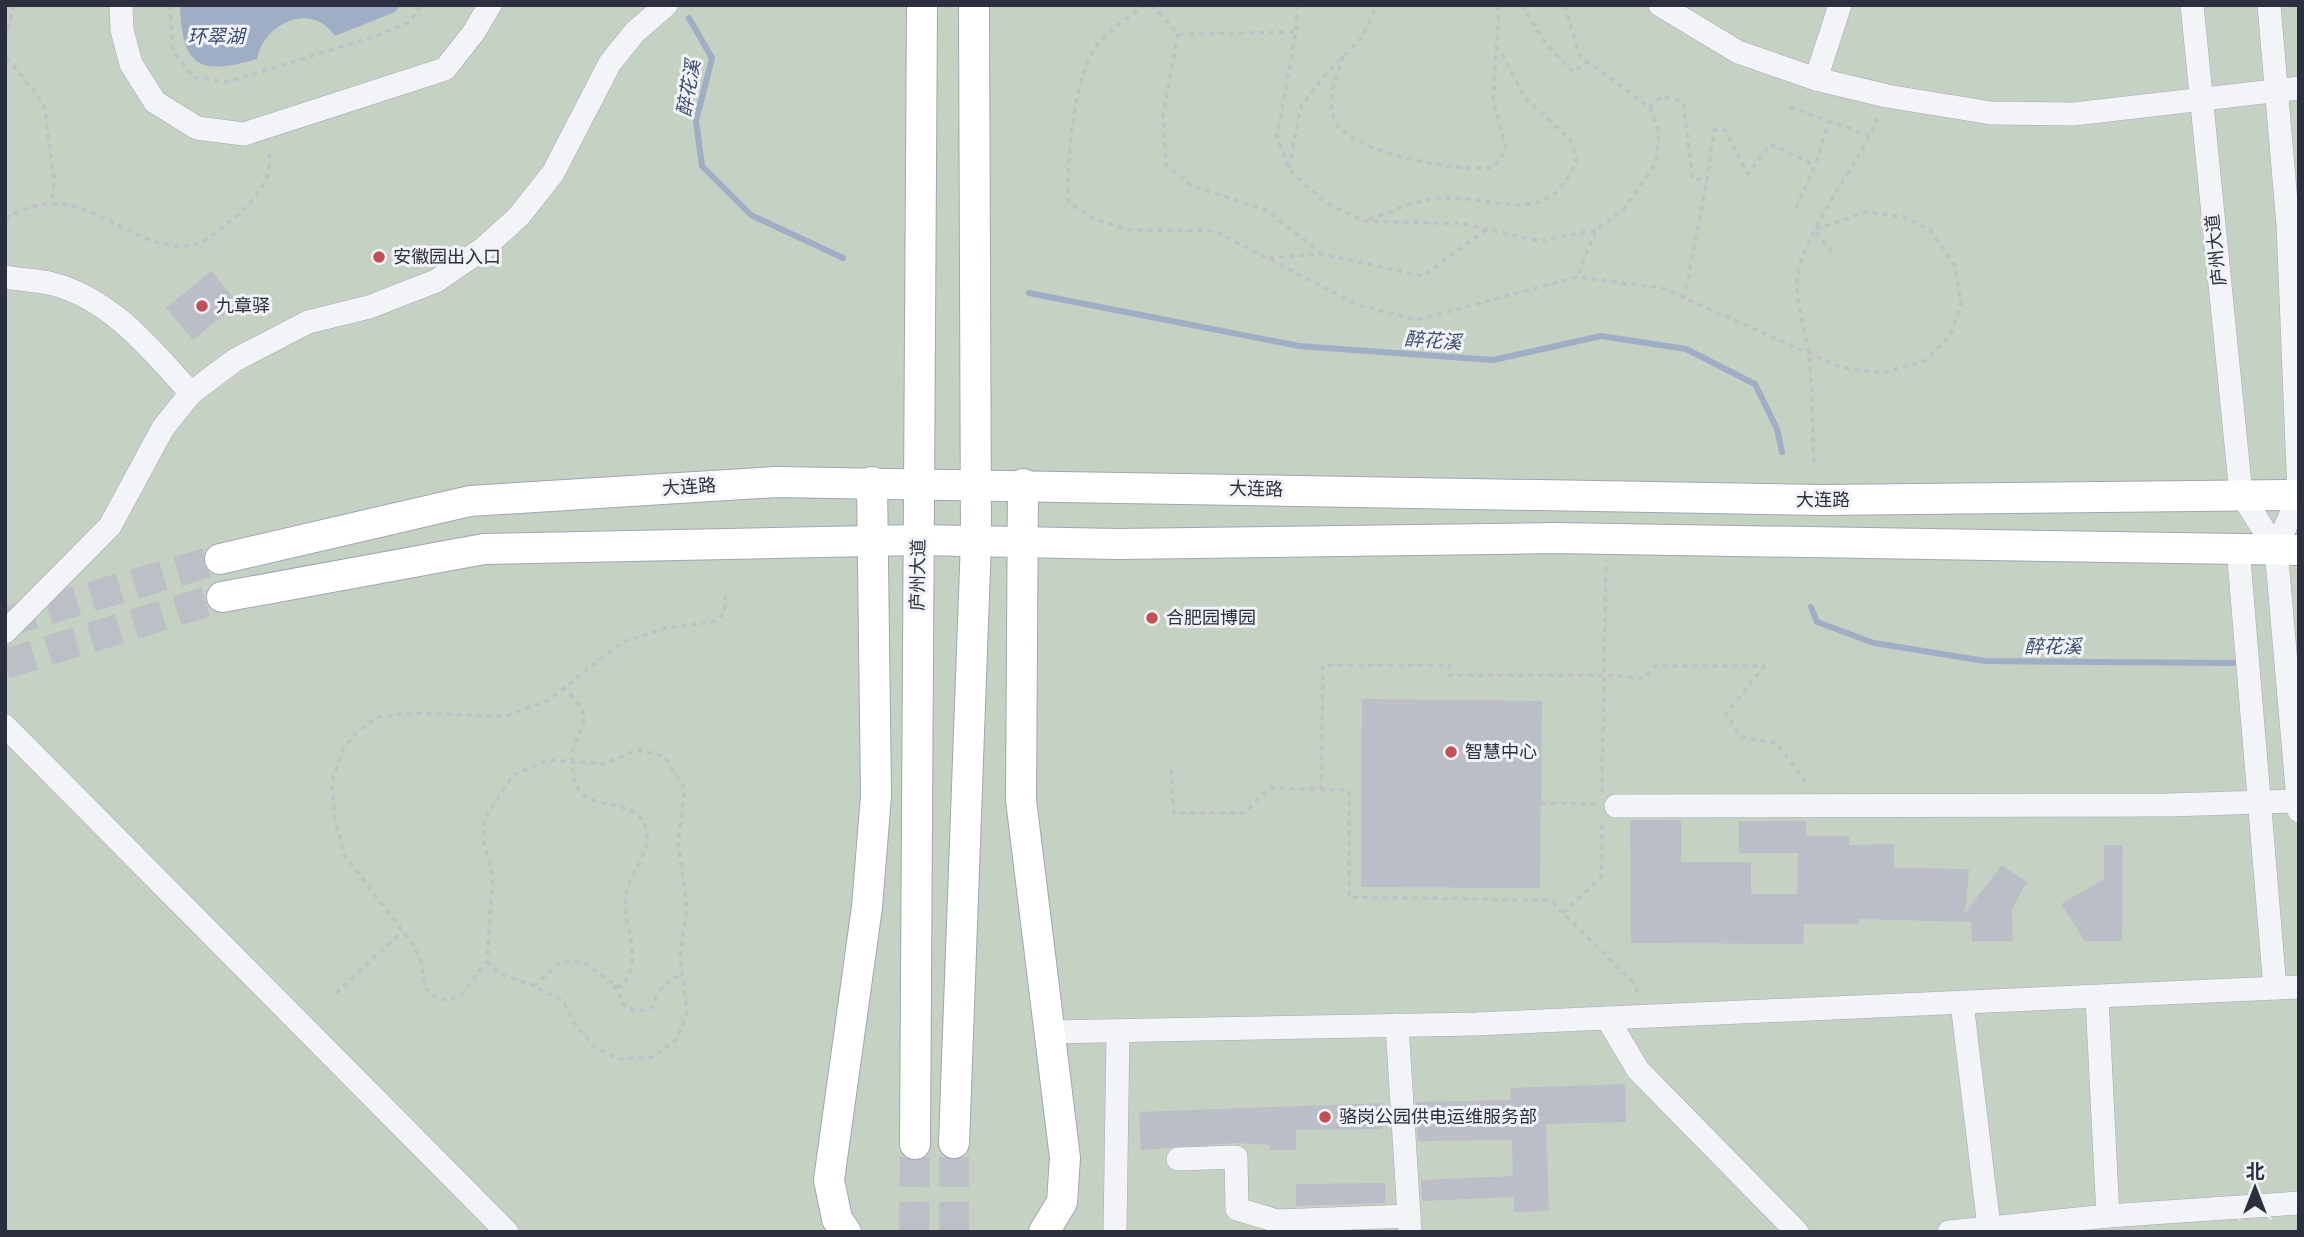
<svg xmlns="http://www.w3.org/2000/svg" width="2304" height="1237" viewBox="0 0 2304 1237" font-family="'Public Sans','Noto Sans SC',sans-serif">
<rect width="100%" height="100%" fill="#e1e3e8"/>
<!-- green -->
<rect fill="#c5d1c2" x="5" y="5" width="2294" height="1227"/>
<!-- water -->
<path fill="#9fadc5" d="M180 5H401L395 12 335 36C311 0 263 24 257 59 199 76 182 67 180 5Z"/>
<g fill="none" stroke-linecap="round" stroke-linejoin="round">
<!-- stream -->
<g stroke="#9fadc5" stroke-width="6">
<path d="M689 18 712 58 696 121 702 166 751 215 843 258"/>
<path d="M1029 293 1299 346 1493 360 1601 336 1686 349 1755 384 1777 429 1782 452"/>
<path d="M1811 607 1817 622 1874 643 1985 661 2233 663"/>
</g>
</g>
<!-- building -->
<g fill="#bbbec7">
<path d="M211 271 238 303 193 340 166 308Z"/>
<path d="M1362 699 1542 701 1540 888 1361 887Z"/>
<path d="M1630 820H1681V862H1751V894H1797L1798 853H1739V821H1806V836H1849V845L1894 844V868L1969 869 1965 913 2002 865 2027 882 2012 909 2013 941H1972L1971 922 1859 919V924H1804L1803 944 1631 943Z"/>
<path d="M2104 845H2123L2122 941H2085L2061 904 2104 879Z"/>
<path d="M1625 1084 1626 1122 1546 1124 1549 1211 1514 1212V1197L1422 1201 1421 1180 1513 1176 1512 1140 1418 1141 1416 1102 1511 1100 1510 1088Z"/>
<path d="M1382 1103V1129L1296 1130V1150H1270V1145L1236 1143 1141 1150 1139 1112Z"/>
<path d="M1385 1183V1203L1296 1206V1184Z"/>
</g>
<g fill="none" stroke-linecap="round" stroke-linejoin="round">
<!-- major-tunnel -->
<g stroke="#bdbfc6" stroke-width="30" stroke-dasharray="30 15" stroke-linecap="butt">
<path d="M5 622 220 559"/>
<path d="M5 664 222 597"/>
<path d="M914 1232 915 1144"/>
<path d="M954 1232V1143"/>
</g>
<defs>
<g id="minor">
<path d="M121 5 122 30 131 64 155 102 197 128 244 134 445 69 474 32 490 5"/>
<path d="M1660 5 1738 52 1816 79 1887 96 1991 113 2074 114 2299 88"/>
<path d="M2192 5 2241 494 2276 549"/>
<path d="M2269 5 2288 225 2299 495 2276 549 2299 811"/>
<path d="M1816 79 1840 5"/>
<path d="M5 277C21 280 38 280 53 284 113 300 151 350 191 393"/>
<path d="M2238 548 2275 988"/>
<path d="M5 632 110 526 163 428 191 393 235 360 308 322 369 307 436 281 484 248 519 216 553 173 610 63 635 32 666 5"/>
<path d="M5 726 507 1232"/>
<path d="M1616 806 2169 805 2298 801"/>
<path d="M2097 998 2108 1216"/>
<path d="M1962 1003 1989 1227"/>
<path d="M1607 1018 1638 1070 1797 1232"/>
<path d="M1397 1025 1410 1232"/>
<path d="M1048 1032 1476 1024 2299 987"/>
<path d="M1178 1159 1236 1157 1237 1209 1277 1221 1409 1216"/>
<path d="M1115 1232 1118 1031"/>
<path d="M1949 1232 2108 1216 2299 1203"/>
</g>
<g id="major">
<path d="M1023 484 1021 800 1065 1158 1062 1202 1044 1232"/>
<path d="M220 559 470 501 776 482 1822 500 2299 495"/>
<path d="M222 597 484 549 918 540 1117 544 1555 538 2299 550"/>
<path d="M954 1143 976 541 974 5"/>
<path d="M915 1144 922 5"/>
<path d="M846 1232 837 1219 829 1180 867 907 876 796 872 482"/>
</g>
</defs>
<!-- minor casing -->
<use href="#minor" stroke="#a7a9b2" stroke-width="24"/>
<!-- major casing -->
<use href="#major" stroke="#a1a6b3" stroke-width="32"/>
<!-- path -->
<g stroke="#bfc1c7" stroke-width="3.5" stroke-dasharray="5 5" stroke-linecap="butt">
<path d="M170 5 173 51 193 77 227 82 373 37 410 22 421 5"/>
<path d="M1145 5C1129 17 1106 31 1095 48 1073 83 1066 163 1069 203L1096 220 1131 230 1215 231 1358 305 1417 320 1577 277 1662 288 1840 367 1882 373 1925 361 1950 336 1961 304 1955 265 1930 230 1904 217 1866 212 1814 230 1835 256"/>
<path d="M1152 5 1178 34 1296 32"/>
<path d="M1297 5 1296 32 1277 136 1289 170 1326 203 1364 221 1464 224 1539 241 1596 230"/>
<path d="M1521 5 1547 45 1573 72 1588 62"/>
<path d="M1565 5 1579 55 1650 108 1659 133 1656 163 1624 209 1596 230 1577 277"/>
<path d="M1178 34 1163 115 1166 165 1192 186 1268 211 1322 254"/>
<path d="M5 39 14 5"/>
<path d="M1343 56C1337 77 1326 98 1334 119 1345 152 1463 174 1494 167L1506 149 1493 99 1499 10 1495 5"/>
<path d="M5 60 11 62 44 104 54 179 52 203"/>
<path d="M1649 107 1662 96 1683 102 1693 179 1707 180"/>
<path d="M1790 107 1871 136"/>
<path d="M1289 168 1301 106 1328 71 1361 39 1377 5"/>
<path d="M1796 208 1815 165 1829 121"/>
<path d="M5 219C84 169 132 261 197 244 206 242 216 231 224 226 232 219 242 213 248 205 264 186 273 174 268 148"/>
<path d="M1369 219C1389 213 1411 202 1431 199 1493 190 1544 237 1577 160L1570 139 1525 98 1499 49"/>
<path d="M1269 258 1322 254 1423 276 1487 229"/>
<path d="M1684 299 1707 180 1714 130H1725L1748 174 1770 144 1815 165"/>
<path d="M1814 462C1812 427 1813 391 1809 356 1805 324 1790 292 1801 261 1820 208 1858 166 1879 115"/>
<path d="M1171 769 1174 813H1244L1270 788 1349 790V897L1550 900 1634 983 1640 998"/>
<path d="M1321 790 1323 665H1449V675H1604L1644 678 1655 666H1764L1726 714 1741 737 1776 743 1808 785"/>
<path d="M1602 792 1606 561"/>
<path d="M1541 803 1598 804"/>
<path d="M1563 913 1601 877 1602 820"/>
<path d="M487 961 498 973 534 986 563 1001 576 1025 594 1047 618 1059 653 1057 677 1039 687 1013 680 955 687 909 678 842 685 789 664 756 637 750 604 764 549 760 513 775 484 819V842L493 877 487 961 464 992 452 999 439 1000 425 988 421 961 412 943 345 856 335 820 332 781 342 751 356 733 377 717 412 713 506 716 549 700 622 642 666 628 713 622 725 613V591"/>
<path d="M614 985 625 1007 639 1011 652 1007C658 990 664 982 681 975"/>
<path d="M534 986 560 962H584L616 986H621C648 957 618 924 627 890 631 871 655 846 645 825 630 793 583 816 574 779 572 772 572 754 573 748 576 737 587 724 583 712 580 704 569 694 563 687"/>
<path d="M336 993 403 931"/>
</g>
<!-- minor -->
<use href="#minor" stroke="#f3f4f7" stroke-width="23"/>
<!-- major -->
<use href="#major" stroke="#fff" stroke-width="30"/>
</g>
<!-- markers -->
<g fill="#c25155" stroke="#f0f2f6" stroke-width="2.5">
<circle cx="379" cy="257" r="7"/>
<circle cx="202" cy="306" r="7"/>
<circle cx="1152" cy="618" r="7"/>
<circle cx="1451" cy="752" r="7"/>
<circle cx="1325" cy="1117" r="7"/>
</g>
<g text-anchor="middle" stroke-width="6" stroke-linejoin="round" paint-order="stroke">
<!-- street labels -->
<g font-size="18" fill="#2b2f3e" stroke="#f0f2f6">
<text transform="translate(2216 250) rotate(-96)" y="6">庐州大道</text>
<text transform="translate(689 487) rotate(-4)" y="6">大连路</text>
<text transform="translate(1256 489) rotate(1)" y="6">大连路</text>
<text x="1823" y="506">大连路</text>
<text transform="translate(918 575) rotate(-89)" y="6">庐州大道</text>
</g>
<!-- poi labels -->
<g font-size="18" fill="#2b2f3e" stroke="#f0f2f6" text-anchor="start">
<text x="393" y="263">安徽园出入口</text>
<text x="216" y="312">九章驿</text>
<text x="1166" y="624">合肥园博园</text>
<text x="1465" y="758">智慧中心</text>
<text x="1339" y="1123">骆岗公园供电运维服务部</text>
</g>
<!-- water labels -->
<g font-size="19" font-style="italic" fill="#384a6e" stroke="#f0f2f6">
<text x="216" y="43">环翠湖</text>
<text transform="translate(688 88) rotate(-80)" y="7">醉花溪</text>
<text transform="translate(1433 340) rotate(4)" y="7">醉花溪</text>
<text x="2053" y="653">醉花溪</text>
</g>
</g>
<!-- border -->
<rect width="2304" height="1237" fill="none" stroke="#2b2f3e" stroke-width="14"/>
<!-- north arrow -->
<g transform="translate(2255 1188)" stroke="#f0f2f6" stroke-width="5" paint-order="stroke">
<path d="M0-5L12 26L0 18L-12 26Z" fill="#2b2f3e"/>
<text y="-10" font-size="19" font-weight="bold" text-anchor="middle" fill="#2b2f3e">北</text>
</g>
</svg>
